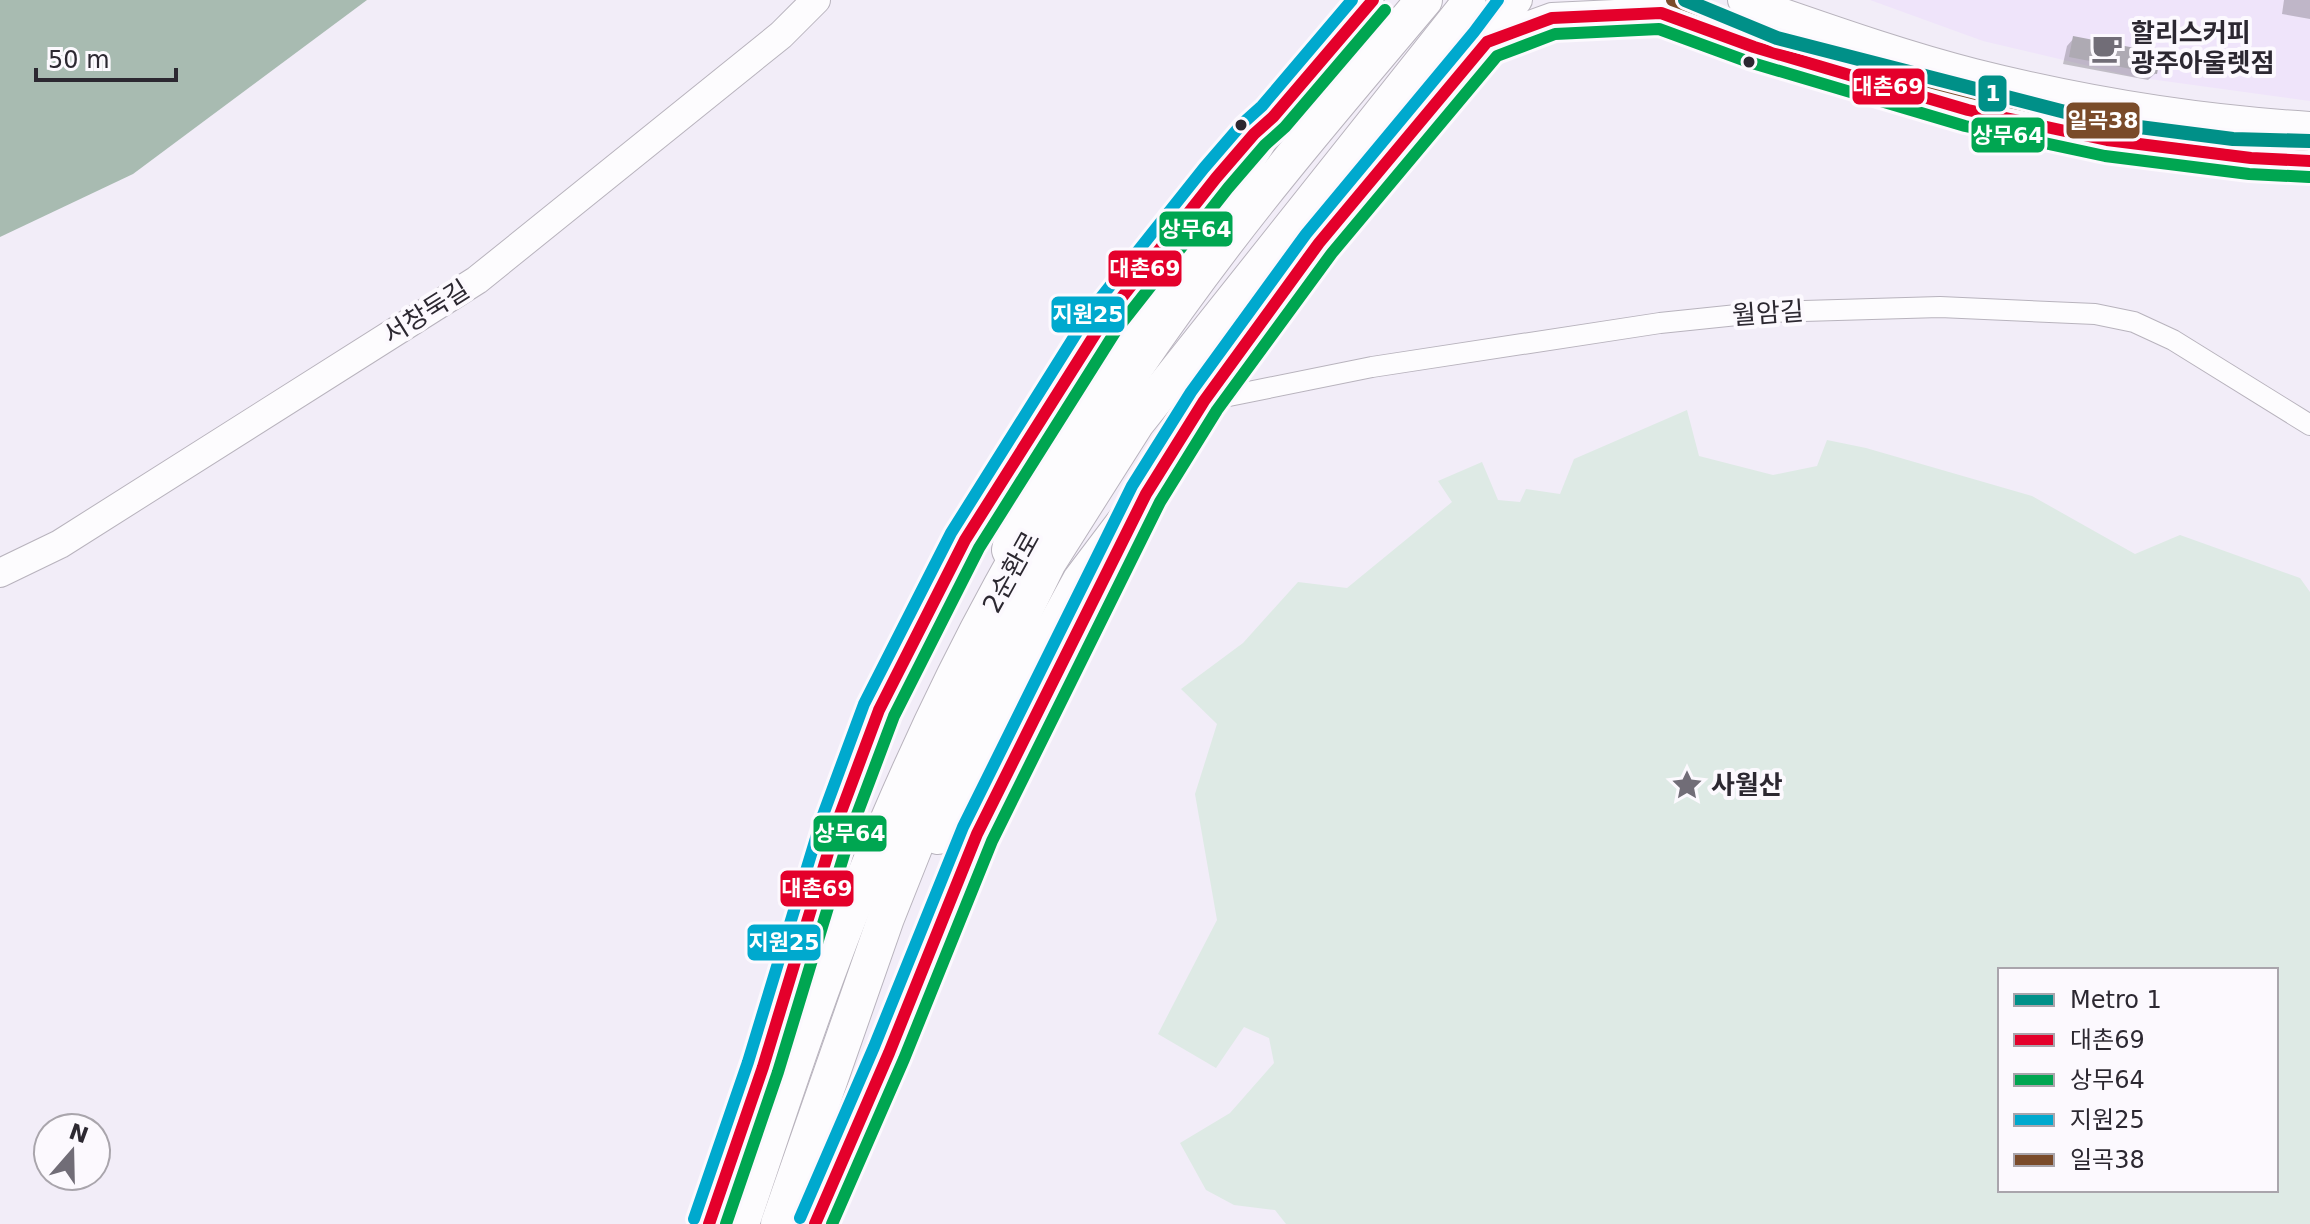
<svg xmlns="http://www.w3.org/2000/svg" width="2310" height="1224" viewBox="0 0 2310 1224" font-family="'DejaVu Sans','Noto Sans KR',sans-serif">
<rect width="100%" height="100%" fill="#f2edf8"/>
<!-- built -->
<path fill="#efe4fa" d="M1870 0H2310V101L2135 77 1983 41Z"/>
<!-- green -->
<path fill="#deeae5" fill-rule="evenodd" d="M1687 410 1699 456 1773 475 1817 466 1827 440 1866 448 2032 496 2135 554 2180 535 2300 578 2310 592V1224H1286L1275 1210 1234 1205 1206 1190 1180 1143 1230 1113 1274 1063 1269 1038 1244 1027 1216 1068 1158 1034 1217 920 1195 794 1217 724 1181 689 1243 643 1298 582 1347 588 1452 502 1438 481 1482 462 1498 500 1520 502 1526 489 1560 494 1574 459ZM2000 970H2276V1190H2000Z"/>
<!-- water -->
<path fill="#a8bbb1" d="M0 0H367L133 174 0 237Z"/>
<!-- shadow -->
<g fill="#0003">
<path d="M2284 0H2310V19L2282 14Z"/>
<path d="M2074 38 2156 73 2148 80 2063 64 2067 46Z"/>
</g>
<!-- building -->
<path fill="#aeaab3" d="M2073 36 2161 53 2157 74 2069 57Z"/>
<g fill="none" stroke-linecap="round" stroke-linejoin="round">
<defs>
<path id="street" d="M1204 401 1372 367 1660 323 1766 312 1940 307 2095 314 2134 322 2173 340 2310 425"/>
<g id="secondary">
<path d="M1257 131 1273 117 1370 4"/>
<path d="M1137 512 1204 401 1319 243 1487 42 1518 0"/>
<path d="M0 573 60 544 477 280 781 35 816 0"/>
<path d="M709 1224 763 1067 838 820 879 710 914 638 965 540 1104 320 1230 162"/>
<path d="M815 1224 889 1053 977 834 1118 549"/>
</g>
<g id="primary">
<path d="M1634 0 1661 13 1754 47 1968 110 2107 140 2251 158 2310 161"/>
<path d="M1743 0C1819 26 1896 54 1974 74 2085 102 2196 120 2310 127"/>
<path d="M1355 20 1362 0"/>
<path d="M1487 42 1552 18 1657 13"/>
</g>
<g id="highway">
<path d="M1010 550 1021 501 1086 390 1195 242 1273 117"/>
<path d="M938 836 989 756 1024 684 1081 580 1146 494"/>
<path d="M741 1224C780 1108 818 990 865 876 905 778 950 680 1001 587 1080 441 1178 298 1283 169 1329 112 1377 56 1424 0"/>
<path d="M779 1224 886 918 919 835 979 702 1048 562 1136 423 1468 5"/>
</g>
</defs>
<!-- street casing -->
<use href="#street" stroke="#b8b3bd" stroke-width="22"/>
<!-- secondary casing -->
<use href="#secondary" stroke="#b8b3bd" stroke-width="30"/>
<!-- primary casing -->
<use href="#primary" stroke="#b8b3bd" stroke-width="32"/>
<!-- highway casing -->
<use href="#highway" stroke="#b8b3bd" stroke-width="38"/>
<!-- street -->
<use href="#street" stroke="#fdfcfe" stroke-width="20"/>
<!-- secondary -->
<use href="#secondary" stroke="#fdfcfe" stroke-width="28"/>
<!-- primary -->
<use href="#primary" stroke="#fdfcfe" stroke-width="30"/>
<!-- highway -->
<use href="#highway" stroke="#fdfcfe" stroke-width="36"/>
<defs>
<g id="bus-1">
<path d="M709 1224 763 1067 838 820 879 710 965 540 1104 320 1216 178 1254 134 1273 117 1373 0"/>
<path d="M815 1224 889 1053 977 834 1146 494 1204 401 1319 243 1487 42 1552 18 1661 13 1754 47 1968 110 2107 140 2251 158 2310 161"/>
</g>
<g id="bus-2">
<path d="M726 1224 778 1072 853 825 894 716 979 548 1117 329 1228 188 1265 145 1285 127 1385 10"/>
<path d="M832 1224 904 1059 992 841 1160 502 1217 410 1332 253 1497 56 1555 34 1659 29 1749 62 1965 126 2105 156 2249 174 2309 177"/>
</g>
<g id="bus-3">
<path d="M800 1218 874 1047 963 827 1132 486 1191 392 1306 234 1474 32 1498 0"/>
<path d="M694 1219 748 1062 823 815 864 704 951 533 1091 310 1204 168 1242 124 1262 106 1352 0"/>
</g>
<path id="bus-4" d="M1672 0C1878 75 2090 134 2310 145"/>
</defs>
<!-- bus-1 casing -->
<use href="#bus-1" stroke="#fcf9fe" stroke-width="18"/>
<!-- bus-2 casing -->
<use href="#bus-2" stroke="#fcf9fe" stroke-width="18"/>
<!-- bus-3 casing -->
<use href="#bus-3" stroke="#fcf9fe" stroke-width="18"/>
<!-- bus-4 casing -->
<use href="#bus-4" stroke="#fcf9fe" stroke-width="18"/>
<!-- bus-1 -->
<use href="#bus-1" stroke="#e4002b" stroke-width="12"/>
<!-- bus-2 -->
<use href="#bus-2" stroke="#00a651" stroke-width="12"/>
<!-- bus-3 -->
<use href="#bus-3" stroke="#00a9ce" stroke-width="12"/>
<!-- bus-4 -->
<use href="#bus-4" stroke="#7a4b2a" stroke-width="12"/>
<defs>
<path id="metro-1" d="M1685 0 1777 38 2108 123 2233 139 2310 141"/>
</defs>
<!-- metro-1 casing -->
<use href="#metro-1" stroke="#fcf9fe" stroke-width="20"/>
<!-- metro-1 -->
<use href="#metro-1" stroke="#009088" stroke-width="14"/>
</g>
<!-- icons -->
<defs>
<symbol id="cafe-bare" viewBox="-9 -9 18 18"><path d="M-5.5-4.5H6V0H3Q3 3.5 0 3.5H-2.5Q-5.5 3.5-5.5 0ZM3-3.2v2h1.7v-2ZM-6 4.5H4V6H-6Z" fill="#716d77" stroke="#fcf9fe" stroke-width="2.5" paint-order="stroke"/></symbol>
<symbol id="sight-bare" viewBox="-9 -9 18 18"><path d="M0-6L1.8-2.2L6-1.7L2.9 1.2L3.7 5.4L0 3.3L-3.7 5.4L-2.9 1.2L-6-1.7L-1.8-2.2Z" fill="#716d77" stroke="#fcf9fe" stroke-width="2.5" paint-order="stroke"/></symbol>
</defs>
<g fill-rule="evenodd">
<use href="#cafe-bare" x="2085" y="26" width="44" height="44"/>
<use href="#sight-bare" x="1665" y="763" width="44" height="44"/>
</g>
<!-- markers -->
<g fill="#2c2831" stroke="#fcf9fe" stroke-width="3">
<circle cx="1749" cy="62" r="7"/>
<circle cx="1241" cy="125" r="7"/>
</g>
<g text-anchor="middle" stroke-width="8" stroke-linejoin="round" paint-order="stroke">
<!-- poi labels -->
<g font-size="26" font-weight="bold" fill="#2c2831" stroke="#fcf9fe" text-anchor="start">
<text x="2131" y="42">할리스커피<tspan x="2131" dy="30">광주아울렛점</tspan></text>
<text x="1711" y="794">사월산</text>
</g>
<!-- street labels -->
<g font-size="26" fill="#2c2831" stroke="#fcf9fe">
<text transform="translate(426 312) rotate(-32)" y="9">서창둑길</text>
<text transform="translate(1768 313) rotate(-4)" y="9">월암길</text>
<text transform="translate(1011 572) rotate(-61)" y="9">2순환로</text>
</g>
</g>
<g stroke="#fcf9fe" stroke-width="3">
<rect x="1851" y="67" width="75" height="39" rx="8" fill="#e4002b"/>
<rect x="1977" y="74" width="31" height="39" rx="8" fill="#009088"/>
<rect x="2065" y="101" width="76" height="39" rx="8" fill="#7a4b2a"/>
<rect x="1970" y="116" width="76" height="38" rx="8" fill="#00a651"/>
<rect x="1158" y="210" width="76" height="38" rx="8" fill="#00a651"/>
<rect x="1107" y="249" width="76" height="39" rx="8" fill="#e4002b"/>
<rect x="1050" y="295" width="76" height="39" rx="8" fill="#00a9ce"/>
<rect x="812" y="814" width="76" height="39" rx="8" fill="#00a651"/>
<rect x="779" y="869" width="76" height="39" rx="8" fill="#e4002b"/>
<rect x="746" y="923" width="76" height="39" rx="8" fill="#00a9ce"/>
</g>
<g font-size="22" text-anchor="middle" font-weight="bold" fill="#fff">
<text x="1888" y="94">대촌69</text>
<text x="1993" y="101">1</text>
<text x="2103" y="128">일곡38</text>
<text x="2008" y="143">상무64</text>
<text x="1196" y="237">상무64</text>
<text x="1145" y="276">대촌69</text>
<text x="1088" y="322">지원25</text>
<text x="850" y="841">상무64</text>
<text x="817" y="896">대촌69</text>
<text x="784" y="950">지원25</text>
</g>
<!-- legend -->
<rect x="1998" y="968" width="280" height="224" fill="#fcf9fe" stroke="#a9a5ac" stroke-width="2"/>
<rect x="2014" y="994" width="40" height="12" fill="#009088" stroke="#a9a5ac" stroke-width="2"/>
<text x="2070" y="1008" font-size="24" fill="#2c2831">Metro 1</text>
<rect x="2014" y="1034" width="40" height="12" fill="#e4002b" stroke="#a9a5ac" stroke-width="2"/>
<text x="2070" y="1048" font-size="24" fill="#2c2831">대촌69</text>
<rect x="2014" y="1074" width="40" height="12" fill="#00a651" stroke="#a9a5ac" stroke-width="2"/>
<text x="2070" y="1088" font-size="24" fill="#2c2831">상무64</text>
<rect x="2014" y="1114" width="40" height="12" fill="#00a9ce" stroke="#a9a5ac" stroke-width="2"/>
<text x="2070" y="1128" font-size="24" fill="#2c2831">지원25</text>
<rect x="2014" y="1154" width="40" height="12" fill="#7a4b2a" stroke="#a9a5ac" stroke-width="2"/>
<text x="2070" y="1168" font-size="24" fill="#2c2831">일곡38</text>
<!-- north arrow -->
<g transform="translate(72 1152) rotate(20)"><circle r="38" fill="#fcf9fe" stroke="#a9a5ac" stroke-width="2"/>
<path d="M0-6L14 30L0 20L-14 30Z" fill="#716d77"/>
<text y="-12" font-size="22" font-weight="bold" text-anchor="middle" fill="#2c2831">N</text>
</g>
<!-- scale -->
<path d="M36 68v12h140v-12" fill="none" stroke="#2c2831" stroke-width="4"/>
<text x="48" y="68" font-size="24" fill="#2c2831" stroke="#fcf9fe" stroke-width="6" paint-order="stroke">50 m</text>
</svg>
